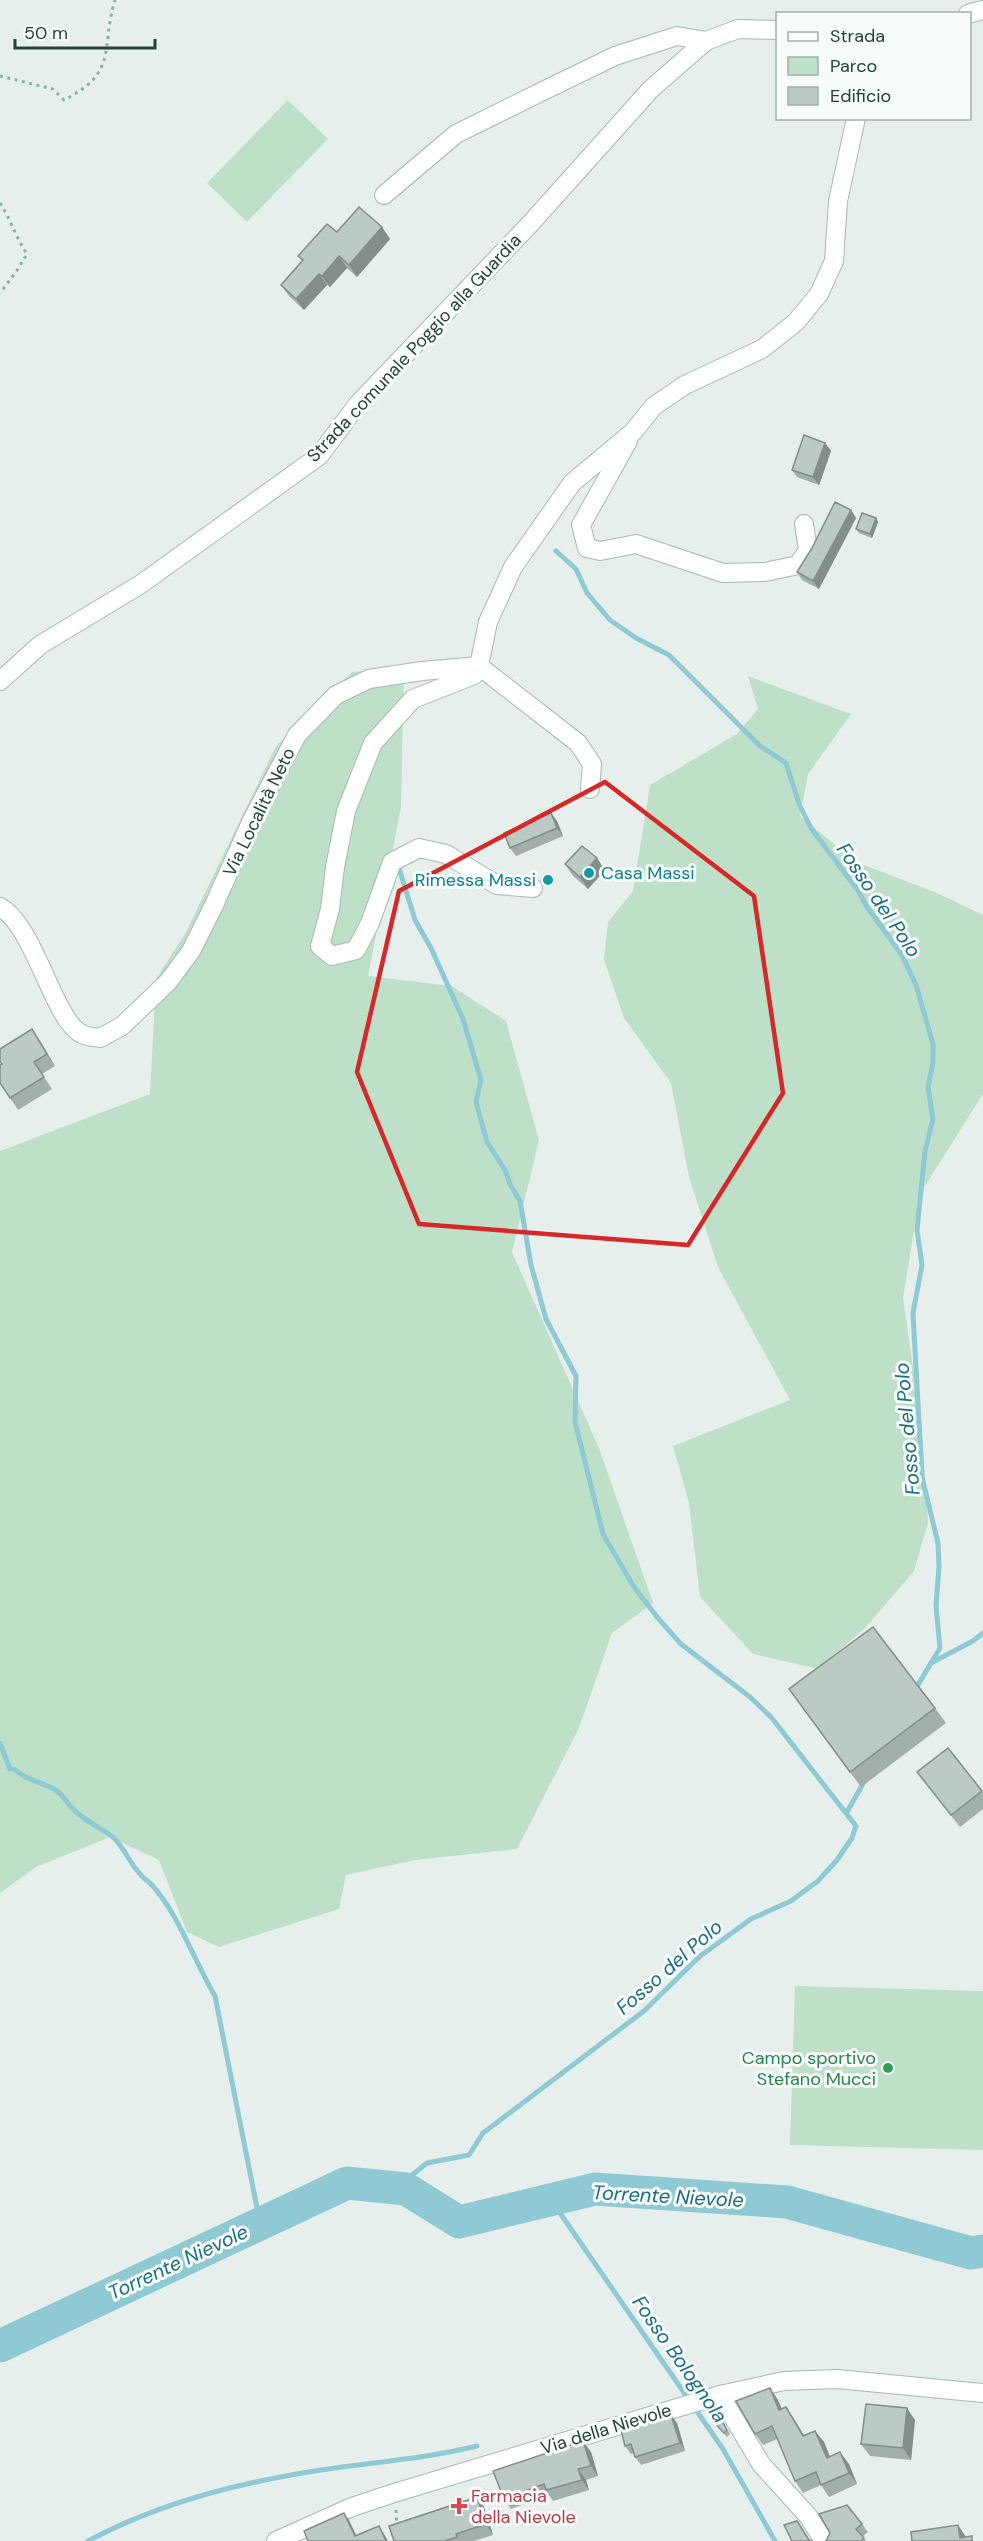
<svg xmlns="http://www.w3.org/2000/svg" width="983" height="2541" viewBox="0 0 983 2541" font-family="'DM Sans',sans-serif">
<rect width="100%" height="100%" fill="#e6efeb"/>
<!-- green -->
<g fill="#bfe0c8">
<path d="M288 100 328 139 247 222 207 183Z"/>
<path d="M404 668 401 807 368 976 452 986 506 1021 539 1140 512 1252 599 1448 653 1603 612 1633 579 1728 517 1849 415 1860 346 1875 339 1909 219 1947 187 1932 159 1860 110 1837 36 1867 0 1893V1151L150 1094 156 979 186 932 276 746 352 672Z"/>
<path d="M748 676 851 714 808 774 800 816 856 862 937 893 983 915V1094L920 1194 903 1298 922 1429 928 1523 914 1571 867 1626 818 1669 753 1654 700 1597 689 1503 673 1446 790 1400 718 1267 689 1177 671 1083 624 1018 604 959 608 922 633 891 650 785 737 734 758 709Z"/>
<path d="M795 1986 983 1991V2150L790 2145Z"/>
</g>
<g fill="none" stroke-linecap="round" stroke-linejoin="round">
<!-- stream -->
<g stroke="#8ec9d4" stroke-width="5">
<path d="M556 551 576 569 587 593 610 620 636 638 669 655 760 746 786 763 799 804 811 828 859 892 867 907 902 955 916 985 933 1044V1063L928 1087 933 1119 925 1151 917 1230 922 1265 913 1313 922 1477 938 1543 939 1566 936 1606 940 1648 915 1690"/>
<path d="M931 1663 973 1641 983 1633"/>
<path d="M0 1743 10 1769H14C25 1780 40 1781 54 1789 63 1794 66 1802 73 1809 84 1821 101 1827 114 1838 125 1849 130 1864 141 1875 144 1879 148 1881 151 1884 180 1916 193 1959 215 1996L260 2223"/>
<path d="M847 1812 864 1782"/>
<path d="M396 2188 427 2163 469 2155 483 2133 644 2011 699 1957 751 1919 791 1901 818 1881 837 1860 852 1838 856 1826 771 1717 750 1697 681 1644 657 1617 634 1587 603 1534 575 1422 576 1376 546 1319 531 1265 520 1201 510 1184 505 1170 487 1142 476 1102 481 1080 463 1019 431 948 415 920 399 868"/>
<path d="M551 2200 723 2449 775 2541"/>
<path d="M88 2541C167 2499 254 2479 342 2467 387 2461 432 2457 477 2446"/>
</g>
<!-- river -->
<path stroke="#8ec9d4" stroke-width="33" d="M0 2346 347 2183 406 2189 459 2222 595 2189 787 2202 971 2253 983 2251"/>
<defs>
<g id="minor">
<path d="M968 14 983 10"/>
<path d="M384 195 456 134 543 91 615 56 677 36 706 41"/>
<path d="M628 441 581 525 587 548 600 551 636 544 723 573 765 572 798 565 808 550 804 524"/>
<path d="M0 681 40 645 141 584 319 456 358 404 530 224 651 89 706 41 738 29 778 30"/>
<path d="M533 888 497 885 446 854 419 848 392 862 370 923 356 950 332 956 320 946 330 909 335 867 346 811 373 743 413 699 474 675 479 666 578 743 592 764 590 789"/>
<path d="M0 907C35 926 54 1022 82 1034 87 1037 94 1037 100 1038L122 1026 168 982 191 951 214 905 252 820 297 735 336 695 369 679 422 671 479 666 488 622 513 567 572 483 633 432 654 406 685 385 762 349 796 322 819 294 834 261 838 201 856 118"/>
<path d="M720 2395 761 2464 808 2516 824 2541"/>
<path d="M276 2541 352 2507 394 2493 720 2395 784 2381 837 2379 983 2393"/>
</g>
</defs>
<!-- minor casing -->
<use href="#minor" stroke="#a8b8b2" stroke-width="20"/>
<!-- path -->
<g stroke="#86b3a5" stroke-width="3" stroke-dasharray="3 4.5" stroke-linecap="butt">
<path d="M0 76 53 89 64 100C119 72 100 50 115 0"/>
<path d="M0 203C11 220 16 238 27 254L16 272 0 293"/>
<path d="M396 2510 397 2527"/>
</g>
<!-- minor -->
<use href="#minor" stroke="#fff" stroke-width="18"/>
</g>
<!-- wall -->
<g fill="#a1aea9">
<path d="M382 227 390 239 357 277 347 268 330 287 327 285 304 310 289 296 281 285 302 261 298 256 337 232Z"/>
<path d="M825 443 831 451 819 485 797 477 792 470Z"/>
<path d="M851 510 856 518 819 589 802 580 797 572 812 548Z"/>
<path d="M876 518 878 522 872 538 859 533 856 529Z"/>
<path d="M551 813 557 821 563 836 516 856 510 848Z"/>
<path d="M565 864 605 870 588 889 573 876Z"/>
<path d="M40 1041 55 1066 42 1074 52 1089 18 1110 10 1098Z"/>
<path d="M789 1689 935 1708 946 1723 861 1787Z"/>
<path d="M948 1748 983 1793V1809L960 1827 917 1772Z"/>
<path d="M770 2388 778 2400 782 2409 794 2419 804 2435 815 2431 824 2442 830 2457 849 2464 857 2484 829 2497 821 2485 803 2493 795 2481 777 2439 763 2445 755 2434Z"/>
<path d="M720 2417 730 2434 727 2437 712 2420Z"/>
<path d="M915 2420 911 2460 870 2456 861 2444Z"/>
<path d="M677 2423 685 2451 641 2465 635 2457 634 2453 631 2454 625 2446Z"/>
<path d="M591 2452 598 2476 586 2480 589 2490 553 2501 549 2495 511 2509 504 2499Z"/>
<path d="M477 2497 484 2507 493 2535 474 2541H394Z"/>
<path d="M862 2524 868 2532 863 2536 866 2541H826Z"/>
</g>
<!-- shaded-wall -->
<g fill="#838d89">
<path d="M382 227 390 239 357 277 349 265Z"/>
<path d="M339 256 347 268 330 287 322 276Z"/>
<path d="M319 274 327 285 304 310 296 299Z"/>
<path d="M825 443 831 451 819 485 813 477Z"/>
<path d="M851 510 856 518 819 589 813 581Z"/>
<path d="M876 518 878 522 872 538 870 534Z"/>
<path d="M551 813 557 821 563 836 557 828Z"/>
<path d="M597 858 605 870 588 889 580 877Z"/>
<path d="M32 1029 40 1041 55 1066 47 1054Z"/>
<path d="M770 2388 778 2400 787 2422 779 2410Z"/>
<path d="M786 2407 794 2419 811 2448 803 2436Z"/>
<path d="M907 2408 915 2420 911 2460 903 2448Z"/>
<path d="M671 2415 677 2423 685 2451 680 2443Z"/>
<path d="M815 2431 824 2442 835 2470 827 2458Z"/>
<path d="M583 2441 591 2452 598 2476 591 2466Z"/>
<path d="M840 2452 849 2464 857 2484 849 2473Z"/>
<path d="M578 2469 586 2480 589 2490 582 2480Z"/>
<path d="M477 2497 484 2507 493 2535 486 2524Z"/>
<path d="M344 2513 349 2520 359 2541 355 2536Z"/>
<path d="M958 2525 966 2537 960 2538Z"/>
<path d="M379 2526 384 2534 388 2541H386Z"/>
</g>
<!-- building -->
<g fill="#bbcac4" stroke="#838d89" stroke-width="1.5">
<path d="M359 207 382 227 349 265 339 256 322 276 319 274 296 299 281 285 303 260 298 256 327 224 337 232Z"/>
<path d="M804 435 825 443 813 477 792 470Z"/>
<path d="M835 502 851 510 813 581 797 572 812 548Z"/>
<path d="M862 513 876 518 870 534 856 529Z"/>
<path d="M551 813 557 828 510 848 504 833Z"/>
<path d="M582 846 597 858 580 877 565 864Z"/>
<path d="M32 1029 47 1054 34 1062 44 1077 10 1098 0 1083V1065L2 1064 0 1062V1049Z"/>
<path d="M873 1627 935 1708 850 1772 789 1689Z"/>
<path d="M948 1748 982 1791 951 1815 917 1772Z"/>
<path d="M770 2388 779 2410 786 2407 803 2436 815 2431 827 2458 840 2452 849 2473 821 2485 816 2472 795 2481 772 2426 755 2434 736 2401Z"/>
<path d="M866 2404 907 2408 903 2448 861 2444Z"/>
<path d="M671 2415 680 2443 635 2457 631 2444 625 2446 621 2430Z"/>
<path d="M720 2417 727 2430 724 2433 712 2420Z"/>
<path d="M583 2441 591 2466 578 2469 582 2480 546 2490 544 2484 504 2499 493 2471Z"/>
<path d="M477 2497 486 2524 456 2534 457 2537 444 2541H394L389 2526Z"/>
<path d="M847 2505 862 2524 856 2529 864 2538 861 2541H826L830 2533 819 2514Z"/>
<path d="M344 2513 355 2536 379 2526 386 2541H308L304 2531Z"/>
<path d="M797 2521 809 2540 812 2541H792L784 2525Z"/>
<path d="M958 2525 960 2538 972 2536V2541H912L911 2532Z"/>
</g>
<!-- marked area -->
<path fill="none" stroke="#d62828" stroke-width="4.5" stroke-linejoin="round" d="M605 782 754 896 783 1093 688 1245 419 1224 357 1072 399 891Z"/>
<!-- markers -->
<g fill="#0f9aa8" stroke="#f7fbf9" stroke-width="2">
<circle cx="589" cy="873" r="6"/>
<circle cx="548" cy="880" r="6"/>
</g>
<circle fill="#2e9e5b" stroke="#f7fbf9" stroke-width="2" cx="888" cy="2068" r="6"/>
<path fill="#e0444e" stroke="#f7fbf9" stroke-width="2" d="M456 2497h6v6h6v6h-6v6h-6v-6h-6v-6h6z"/>
<g text-anchor="middle" stroke-width="6" stroke-linejoin="round" paint-order="stroke">
<!-- street labels -->
<g font-size="18" fill="#24423a" stroke="#f7fbf9">
<text transform="translate(414 348) rotate(-47)" y="6">Strada comunale Poggio alla Guardia</text>
<text transform="translate(259 812) rotate(-64)" y="6">Via Località Neto</text>
<text transform="translate(606 2429) rotate(-17)" y="6">Via della Nievole</text>
</g>
<!-- culture labels -->
<g font-size="18" fill="#0d838f" stroke="#f7fbf9" text-anchor="start">
<text x="601" y="879">Casa Massi</text>
<text x="536" y="886" text-anchor="end">Rimessa Massi</text>
</g>
<!-- leisure labels -->
<g font-size="18" fill="#27864d" stroke="#f7fbf9" text-anchor="end">
<text x="876" y="2064">Campo sportivo<tspan x="876" dy="21">Stefano Mucci</tspan></text>
</g>
<!-- health labels -->
<g font-size="18" fill="#be3a42" stroke="#f7fbf9" text-anchor="start">
<text x="471" y="2502">Farmacia<tspan x="471" dy="21">della Nievole</tspan></text>
</g>
<!-- water labels -->
<g font-size="20" font-style="italic" fill="#1c6f80" stroke="#f7fbf9">
<text transform="translate(879 900) rotate(56)" y="7">Fosso del Polo</text>
<text transform="translate(907 1429) rotate(-95)" y="7">Fosso del Polo</text>
<text transform="translate(669 1967) rotate(-41)" y="7">Fosso del Polo</text>
<text transform="translate(668 2196) rotate(3)" y="7">Torrente Nievole</text>
<text transform="translate(178 2262) rotate(-25)" y="7">Torrente Nievole</text>
<text transform="translate(680 2359) rotate(55)" y="7">Fosso Bolognola</text>
</g>
</g>
<!-- legend -->
<rect x="776" y="12" width="195" height="108" fill="#f7fbf9" stroke="#a3b1ad" stroke-width="1.5"/>
<rect x="788" y="32" width="30" height="9" fill="#ffffff" stroke="#a3b1ad" stroke-width="1.5"/>
<text x="830" y="42" font-size="18" fill="#24423a">Strada</text>
<rect x="788" y="57" width="30" height="18" fill="#bfe0c8" stroke="#a3b1ad" stroke-width="1.5"/>
<text x="830" y="72" font-size="18" fill="#24423a">Parco</text>
<rect x="788" y="87" width="30" height="18" fill="#bbcac4" stroke="#a3b1ad" stroke-width="1.5"/>
<text x="830" y="102" font-size="18" fill="#24423a">Edificio</text>
<!-- scale -->
<path d="M15 39v9h140v-9" fill="none" stroke="#24423a" stroke-width="3"/>
<text x="24" y="39" font-size="18" fill="#24423a" stroke="#f7fbf9" stroke-width="4.5" paint-order="stroke">50 m</text>
</svg>
